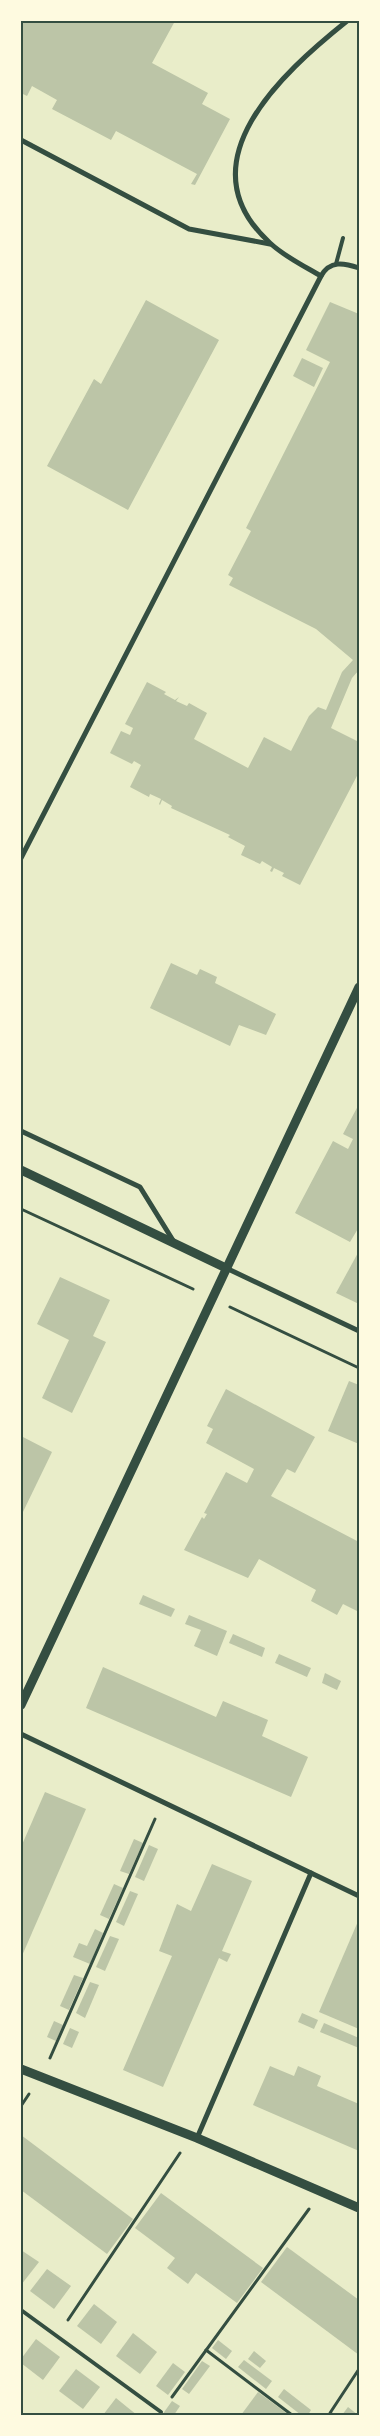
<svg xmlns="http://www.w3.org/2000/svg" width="380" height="2436" viewBox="0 0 380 2436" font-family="'IBM Plex Sans',sans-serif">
<rect width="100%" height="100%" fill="#e9edc9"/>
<!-- building -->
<g fill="#bcc5a7">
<path d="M21 21H175L152 63 208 93 202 104 230 119 195 185 191 184 197 174 116 131 111 140 52 109 57 100 32 86 27 96 21 93Z"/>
<path d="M146 300 219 340 128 510 47 466 94 379 101 384Z"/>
<path d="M330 302 359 314V670L352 678 331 728 359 742V772L300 885 282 876 284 873 274 868 272 872 270 871 272 867 262 861 260 864 241 855 245 846 228 837 230 835 171 808 172 806 162 800 160 805 159 804 161 799 150 794 149 797 130 787 141 765 134 761 132 764 110 753 121 731 130 735 133 728 125 724 147 682 166 692 164 694 175 700 179 697 176 701 187 706 189 703 207 713 194 739 248 768 264 737 291 751 309 716 318 707 326 710 342 672 353 660 316 629 229 585 233 578 228 575 251 531 246 528 330 362 306 350Z"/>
<path d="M302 358 323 368 314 387 293 376Z"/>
<path d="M171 963 197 975 200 969 217 977 215 983 276 1014 266 1035 239 1025 230 1046 150 1008Z"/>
<path d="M359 1104V1227L350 1242 295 1213 333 1141 348 1149 353 1139 343 1134Z"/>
<path d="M359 1251V1304L336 1293Z"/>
<path d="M60 1277 110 1300 93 1336 106 1342 72 1413 42 1398 69 1340 37 1324Z"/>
<path d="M349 1381 359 1385V1444L328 1431Z"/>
<path d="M226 1389 315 1437 295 1473 287 1469 271 1496 359 1542V1612L343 1604 337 1615 311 1601 316 1590 259 1559 248 1578 184 1550 202 1517 204 1519 207 1514 204 1513 226 1472 247 1483 254 1469 206 1443 213 1429 207 1426Z"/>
<path d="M21 1436 52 1452 21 1516Z"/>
<path d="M143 1595 175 1609 171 1617 139 1604Z"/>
<path d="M189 1615 227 1631 217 1656 194 1646 201 1630 185 1624Z"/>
<path d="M233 1634 265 1648 262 1657 229 1643Z"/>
<path d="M279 1654 311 1668 307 1677 275 1663Z"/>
<path d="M103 1667 216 1717 223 1701 268 1720 262 1736 308 1757 291 1797 86 1708Z"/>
<path d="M325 1673 341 1681 337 1690 322 1683Z"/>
<path d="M45 1792 86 1809 21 1958V1847Z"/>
<path d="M134 1839 143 1843 129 1874 120 1871Z"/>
<path d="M149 1845 158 1849 144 1881 135 1877Z"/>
<path d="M212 1864 252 1881 222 1951 231 1954 227 1962 219 1958 163 2087 123 2070 172 1956 159 1951 177 1904 191 1911Z"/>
<path d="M114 1884 123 1888 109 1919 100 1915Z"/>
<path d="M130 1891 138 1894 124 1926 116 1922Z"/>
<path d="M359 1919V2029L319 2012Z"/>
<path d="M95 1929 103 1933 90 1964 73 1957 79 1943 87 1946Z"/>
<path d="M110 1936 119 1939 105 1971 96 1967Z"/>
<path d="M74 1975 83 1978 69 2010 60 2006Z"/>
<path d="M90 1982 99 1985 85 2018 76 2013Z"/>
<path d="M302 2013 318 2020 314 2029 298 2022Z"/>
<path d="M54 2021 63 2025 56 2041 47 2037Z"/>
<path d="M324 2023 359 2038V2048L320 2032Z"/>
<path d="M70 2028 79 2032 72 2048 63 2044Z"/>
<path d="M270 2066 294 2076 298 2066 321 2076 317 2086 359 2104V2151L253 2105Z"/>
<path d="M21 2135 133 2219 107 2254 21 2190Z"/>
<path d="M161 2193 263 2268 237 2303 196 2273 188 2284 167 2268 175 2258 135 2228Z"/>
<path d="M287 2247 359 2300V2355L261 2282Z"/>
<path d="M21 2250 39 2262 21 2285Z"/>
<path d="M47 2269 71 2286 54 2309 30 2291Z"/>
<path d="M94 2304 117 2322 101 2344 77 2326Z"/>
<path d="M133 2333 157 2352 140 2374 116 2356Z"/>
<path d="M36 2339 60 2357 43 2380 21 2363V2359Z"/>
<path d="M218 2340 232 2351 226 2359 212 2348Z"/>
<path d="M254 2351 266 2361 260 2368 248 2359Z"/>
<path d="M244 2360 272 2381 266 2389 238 2367Z"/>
<path d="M202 2361 210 2366 189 2394 182 2389Z"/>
<path d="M173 2363 185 2372 168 2395 156 2386Z"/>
<path d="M76 2369 100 2387 83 2409 59 2391Z"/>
<path d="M284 2389 311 2410 308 2415H301L278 2397Z"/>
<path d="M258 2392 289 2415H241Z"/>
<path d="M116 2398 127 2407 137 2415H103Z"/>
<path d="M172 2401 180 2406 174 2415H162Z"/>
<path d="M348 2407 358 2415H342Z"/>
</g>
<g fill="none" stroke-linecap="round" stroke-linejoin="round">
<!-- path -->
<g stroke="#344e41" stroke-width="3">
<path d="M21 1209 193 1289"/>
<path d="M230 1307 359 1368"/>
<path d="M50 2058 155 1819"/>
<path d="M21 2106 29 2094"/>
<path d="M68 2320 180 2153"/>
<path d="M206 2350 292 2415"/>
<path d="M172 2397 309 2209"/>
<path d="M333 2415 330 2413 359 2369"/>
</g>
<!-- service -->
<g stroke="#344e41" stroke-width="4">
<path d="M336 264 343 238"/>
<path d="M21 2310 161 2412"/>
</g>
<!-- minor -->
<g stroke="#344e41" stroke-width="5">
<path d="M347 21C282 73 182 163 270 243 285 257 304 266 321 276 330 260 344 263 359 268"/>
<path d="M21 140 189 229 270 244"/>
<path d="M21 858 321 276"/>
<path d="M21 1131 140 1187 174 1242"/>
<path d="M226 1268 359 1331"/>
<path d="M21 1734 311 1873 197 2138"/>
<path d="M311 1873 359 1896"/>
</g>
<!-- tertiary -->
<g stroke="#344e41" stroke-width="9">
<path d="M21 1170 226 1268"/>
<path d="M21 1705 359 987"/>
<path d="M21 2069 197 2138 359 2208"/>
</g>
</g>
<!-- border -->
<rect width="380" height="2436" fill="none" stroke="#fefae0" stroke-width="45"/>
<rect x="22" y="22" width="336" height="2392" fill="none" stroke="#344e41" stroke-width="2"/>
</svg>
